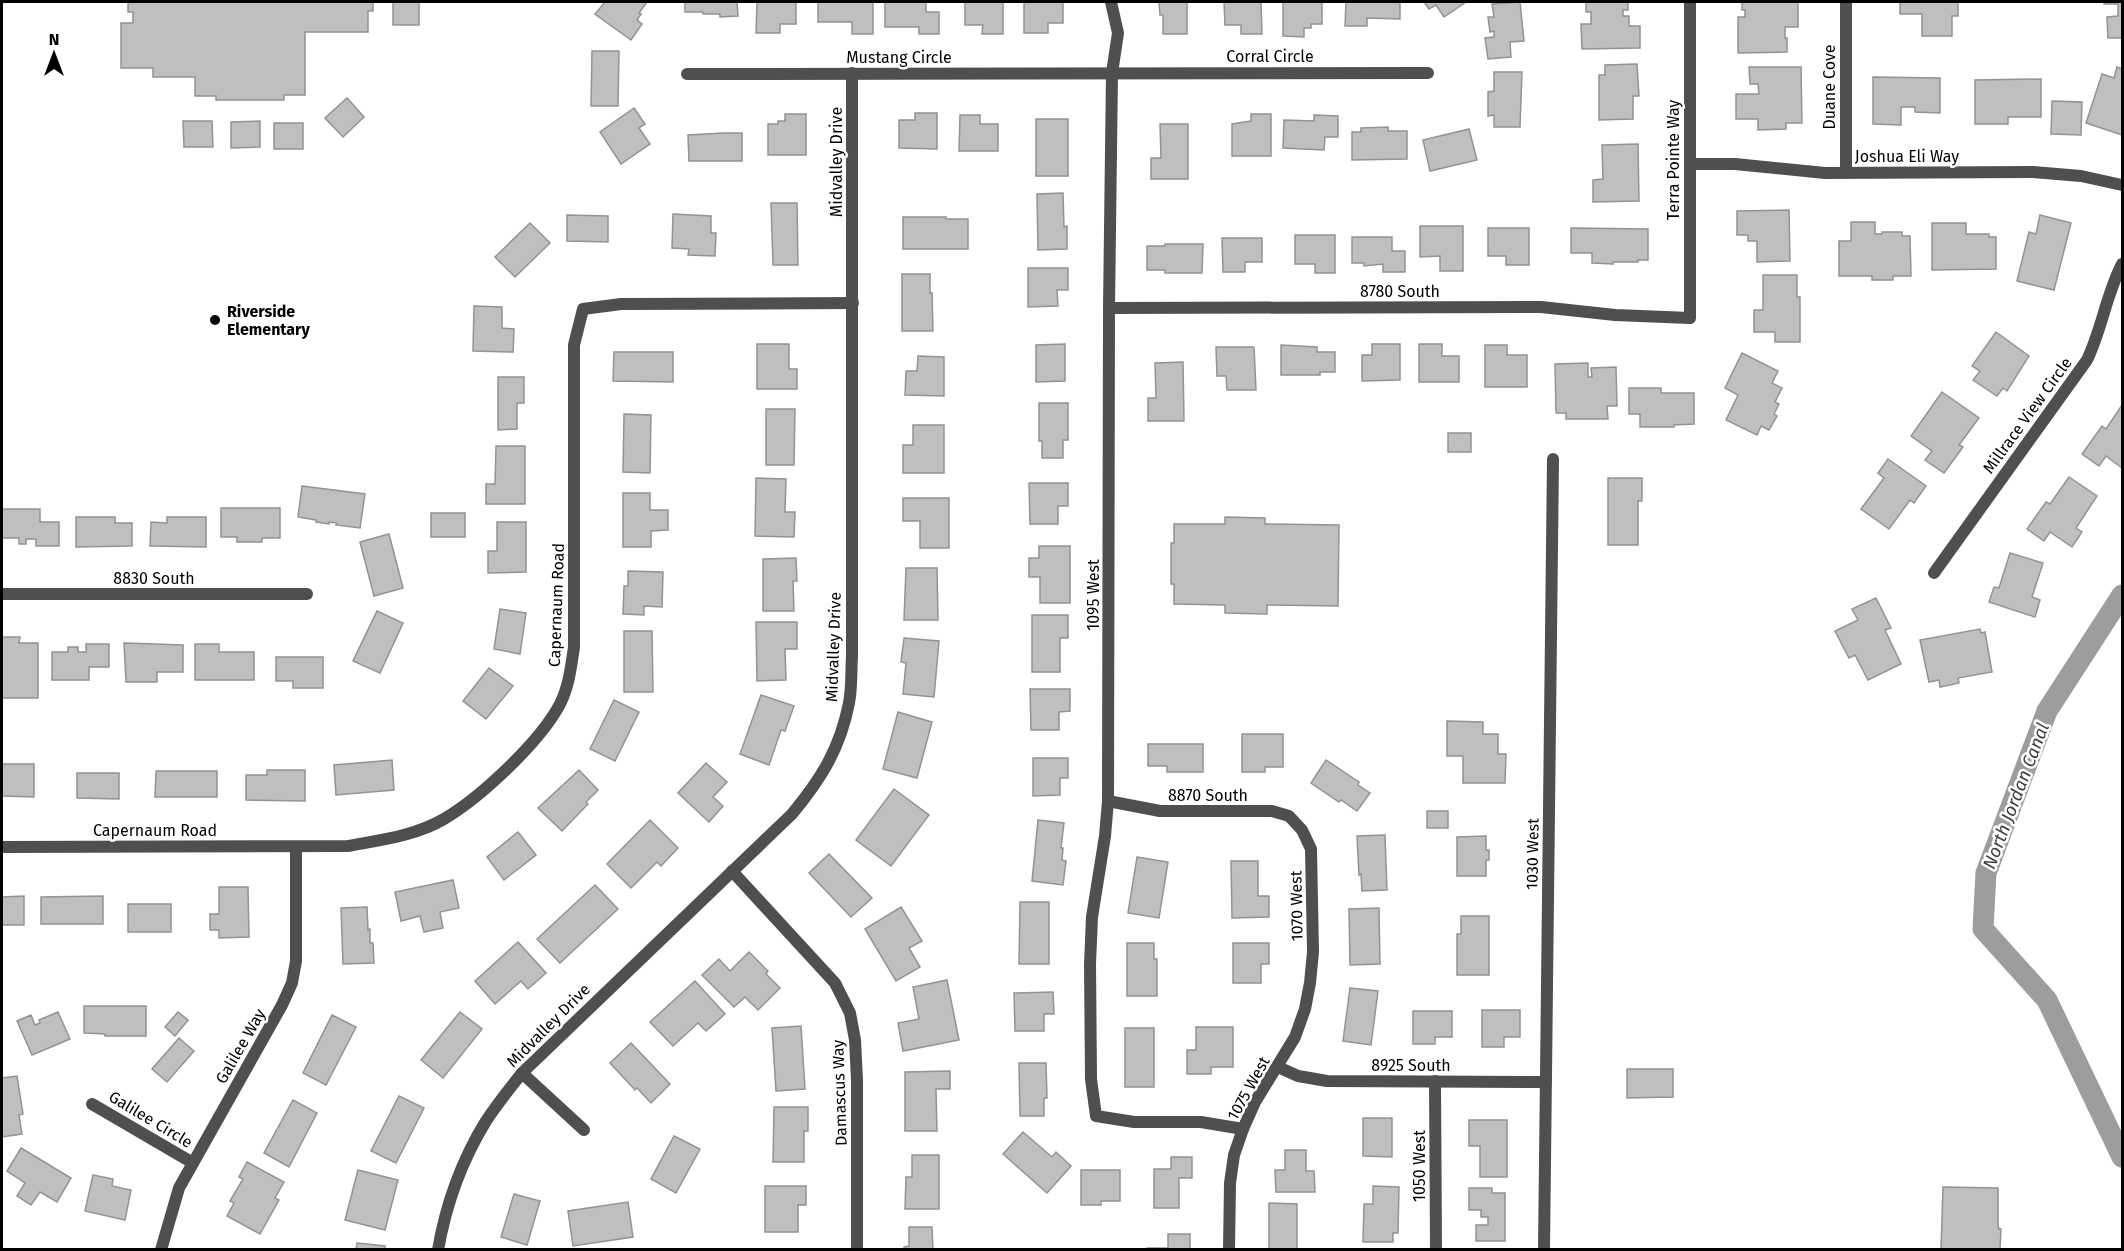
<svg xmlns="http://www.w3.org/2000/svg" width="2124" height="1251" viewBox="0 0 2124 1251" font-family="'Fira Sans',sans-serif">
<rect width="100%" height="100%" fill="#fff"/>
<g fill="none" stroke-linecap="round" stroke-linejoin="round">
<!-- canal -->
<path stroke="#9d9d9d" stroke-width="21" d="M2122 595 2047 711 1986 873 1983 929 2047 1000 2122 1157"/>
</g>
<!-- building -->
<g fill="#bfbfbf" stroke="#939393" stroke-width="1.5">
<path d="M128 2H373V11H368V32H305V95H284V100H216V96H195V77H153V68H121V23H133V12H128Z"/>
<rect x="393" y="2" width="26" height="23"/>
<path d="M605 2H647L639 13 641 14 637 20 642 24 631 40 595 14Z"/>
<path d="M685 2H737L738 16 720 17V14H703V12H685Z"/>
<path d="M757 2H796V24H780V33H756Z"/>
<path d="M818 2H873V34H852V22H818Z"/>
<path d="M885 2H926V12H939V34H919V27H885Z"/>
<path d="M965 2H1003V34H982L983 25H965Z"/>
<path d="M1024 2H1063V23H1048V33H1024Z"/>
<path d="M1159 2H1187V34H1163V15H1160Z"/>
<path d="M1224 2H1261L1262 34H1241V25H1225Z"/>
<path d="M1283 2H1322V24H1311V28H1304V37L1283 36Z"/>
<path d="M1346 2H1400V19L1367 18V26H1345Z"/>
<path d="M1424 2H1466L1444 17 1436 5 1429 9Z"/>
<path d="M1520 2 1524 41 1510 42 1511 57 1488 59 1485 38 1494 37V31L1490 32 1488 17H1494L1492 4Z"/>
<path d="M1586 2H1628V10H1623V16H1629V26H1640V48L1582 49 1581 24H1591V12H1586Z"/>
<path d="M1742 2H1798V27H1785V38H1787V52L1738 53V17H1745V10H1742Z"/>
<path d="M1900 2H1958V16H1952V36H1922V14H1900Z"/>
<path d="M2104 2H2122V38H2108L2107 17 2118 16V4H2104Z"/>
<path d="M592 51H619L618 106H591Z"/>
<path d="M1637 64 1639 96H1633V119L1599 120V75H1605V65Z"/>
<path d="M1749 67H1801L1802 123H1786V129L1758 130V119H1736V94H1759L1758 84H1750Z"/>
<path d="M2117 67 2122 69V135L2086 123 2102 74 2114 78Z"/>
<path d="M1494 72H1522L1520 127H1494V115L1488 116V92L1494 91Z"/>
<path d="M1873 77 1940 78V113L1915 112V107H1901V125L1873 124Z"/>
<path d="M2041 79V117H2008V124H1975V80Z"/>
<path d="M347 98 364 117 343 137 325 118Z"/>
<path d="M2052 101 2082 102 2081 135 2051 134Z"/>
<path d="M634 108 645 124 639 128 650 144 621 164 600 132Z"/>
<path d="M915 113H937V149L899 148V120H915Z"/>
<path d="M785 114H806V155H768V124H778V121H785Z"/>
<path d="M1251 114H1271V156H1232V124L1251 121Z"/>
<path d="M960 115H980V124H998V151H959Z"/>
<path d="M1314 115 1338 116V137H1325L1324 150 1283 148 1284 120 1314 121Z"/>
<rect x="1036" y="119" width="32" height="57"/>
<path d="M183 121H212L213 147H184Z"/>
<path d="M260 121V147L231 148V122Z"/>
<rect x="274" y="123" width="29" height="26"/>
<path d="M1160 124H1188V179H1151V158H1161Z"/>
<path d="M1388 127V131H1407V159L1352 160V132H1361V128Z"/>
<path d="M1469 129 1477 160 1430 171 1423 140Z"/>
<path d="M724 133H742V161H689L688 135Z"/>
<path d="M1638 144 1639 201 1593 202V180L1603 179 1602 145Z"/>
<path d="M1063 193 1064 227 1067 226V249L1038 250 1037 194Z"/>
<path d="M771 203H797L798 265H773Z"/>
<path d="M1789 210 1790 261 1757 262V241H1748V235H1737V211Z"/>
<path d="M673 214 711 216V233H716L715 256 688 255 689 249 672 248Z"/>
<path d="M567 215 608 216V242L567 241Z"/>
<path d="M2040 215 2071 223 2054 290 2017 281 2029 232 2036 234Z"/>
<path d="M903 217H946V219H968V249H903Z"/>
<path d="M1851 222H1875V234H1882V232H1902V236H1910L1911 276H1893V280H1872V276H1839V241H1851Z"/>
<path d="M530 223 550 243 515 277 495 257Z"/>
<path d="M1932 223H1966V234H1989V237H1996V269L1932 270Z"/>
<path d="M1420 226H1463V271H1440V256L1420 257Z"/>
<path d="M1488 228H1529V265H1506V256H1488Z"/>
<path d="M1571 228 1648 229V260H1638V262H1613V264L1592 263V253H1571Z"/>
<path d="M1295 235H1335V273H1315V264H1295Z"/>
<path d="M1352 237H1392V251H1405V272H1383V264L1364 266V263H1352Z"/>
<path d="M1222 238H1262V262H1245V272H1223Z"/>
<path d="M1165 244H1203L1202 273H1165V270H1147V246H1165Z"/>
<path d="M1028 268H1068V290H1057L1058 306 1028 307Z"/>
<path d="M902 274H930V293H932L933 331H902Z"/>
<path d="M1763 275H1797V297H1800V342H1775V332H1754V310H1763Z"/>
<path d="M474 306 502 307V328L514 329 513 352 473 351Z"/>
<path d="M1996 332 2029 356 2007 391 2003 388 1997 396 1973 380 1980 371 1972 366Z"/>
<path d="M757 344H789V369H797V389H757Z"/>
<path d="M1065 344V381L1036 382V345Z"/>
<path d="M1372 344H1400V380L1362 381V355H1372Z"/>
<path d="M1419 344H1442V356H1459V382H1419Z"/>
<path d="M1281 345 1317 347V352H1335V372H1320V375H1281Z"/>
<path d="M1485 345H1507V355H1527V387H1485Z"/>
<path d="M1216 347H1254L1256 390H1227L1226 376H1217Z"/>
<path d="M614 352H673V382L613 381Z"/>
<path d="M1742 353 1778 371 1772 383 1782 388 1775 402 1779 404 1774 414 1777 416 1769 430 1761 426 1757 435 1726 420 1738 395 1725 388Z"/>
<path d="M918 356 944 357V396L905 395 906 371H917Z"/>
<path d="M1183 362 1184 421H1148V398H1156L1155 363Z"/>
<path d="M1588 363V377H1592L1591 368 1616 367 1617 406H1607L1608 419H1566V413H1556L1555 364Z"/>
<path d="M498 377H524V403H517V429L498 430Z"/>
<path d="M1629 388H1661V393H1694V424L1674 425V427H1640V414H1629Z"/>
<path d="M1942 392 1979 418 1959 445 1963 447 1944 473 1925 460 1932 451 1911 436Z"/>
<path d="M1039 403H1068V440H1063V458H1042V441H1039Z"/>
<path d="M2122 405V468L2106 456 2099 466 2082 454 2102 426 2106 429Z"/>
<path d="M766 409H795L794 465H766Z"/>
<path d="M624 414 651 415 650 473 623 472Z"/>
<path d="M913 425H944V473H903V445H913Z"/>
<rect x="1448" y="433" width="23" height="19"/>
<path d="M496 446H525V504H486V484H495Z"/>
<path d="M1888 459 1926 486 1914 503 1910 500 1889 529 1861 509 1884 478 1878 473Z"/>
<path d="M2069 477 2097 496 2076 528 2082 532 2072 547 2050 532 2044 541 2027 529 2046 502 2050 504Z"/>
<path d="M756 478 786 479 785 512H795L794 537 755 536Z"/>
<path d="M1608 478H1642V501H1638V545H1608Z"/>
<path d="M1029 483H1068V506H1058V524H1030Z"/>
<path d="M302 486 365 494 360 528 336 525 337 523 329 522V524L316 522V520L298 517Z"/>
<path d="M623 493H650V510H668V530L651 531V547H623Z"/>
<path d="M903 498H949V548H920V521H903Z"/>
<path d="M221 508H280V538H262V542H237V537H221Z"/>
<path d="M2 509H40V522H59V546H36V539H26V544H19V538H2Z"/>
<rect x="431" y="513" width="34" height="24"/>
<path d="M76 517H115V523H132V546L76 547Z"/>
<path d="M167 517H206V547L150 546 151 522 167 523Z"/>
<path d="M1225 517 1265 518V524L1339 525 1338 606 1267 605V614L1225 613V605L1174 604V584H1171V543H1174V524H1225Z"/>
<path d="M497 522H526V572L488 573V551H497Z"/>
<path d="M389 534 403 588 374 596 360 542Z"/>
<path d="M1039 546H1070V603H1040V577H1029V558H1039Z"/>
<path d="M2010 553 2043 563 2032 597 2040 600 2035 617 1989 602 1994 587 1999 588Z"/>
<path d="M796 558 797 581H793L794 611H763V559Z"/>
<path d="M906 568H937L938 620H904Z"/>
<path d="M628 571 663 572 662 607 644 606V615L623 614 624 586H628Z"/>
<path d="M1876 598 1891 628 1885 630 1901 664 1868 680 1855 655 1849 658 1835 631 1858 620 1852 609Z"/>
<path d="M500 609 526 613 520 654 494 649Z"/>
<path d="M377 611 403 623 380 673 353 661Z"/>
<path d="M1032 615H1068V638H1060V672H1032Z"/>
<path d="M756 622H797V649H785L786 680 757 681Z"/>
<path d="M1980 629 1981 633 1985 632 1992 672 1958 678 1959 683 1940 687 1939 680 1929 682 1920 640Z"/>
<path d="M624 631H652L653 692H624Z"/>
<path d="M2 637H20L19 643H38V698H2Z"/>
<path d="M904 638 939 641 934 697 903 694 906 663 901 662Z"/>
<path d="M124 643 183 645V672H157V682H126Z"/>
<path d="M86 644H109V667H89V680H52V652H68V647H78V652H86Z"/>
<path d="M195 644H219V652H254V680H195Z"/>
<path d="M276 657H323V688H293V681H276Z"/>
<path d="M489 668 513 686 486 719 463 701Z"/>
<path d="M1030 689H1070V711L1059 712V730H1031Z"/>
<path d="M761 695 794 706 785 731 781 730 769 765 740 754Z"/>
<path d="M614 700 639 712 615 761 590 749Z"/>
<path d="M898 712 932 722 917 778 883 769Z"/>
<path d="M1447 721 1483 722V734H1498V754H1506L1505 783H1463V756H1447Z"/>
<path d="M1242 734H1283V767H1265V772H1242Z"/>
<path d="M1148 744H1203V772H1167V766H1148Z"/>
<path d="M1033 758H1068V778H1060V795L1033 796Z"/>
<path d="M392 760 394 790 336 795 334 765Z"/>
<path d="M1326 760 1359 782 1358 785 1370 793 1357 811 1341 800 1339 802 1311 783Z"/>
<path d="M706 763 727 782 713 797 723 806 709 822 678 793Z"/>
<path d="M2 764H34V797L2 796Z"/>
<path d="M267 770H305V801L246 800V775H267Z"/>
<path d="M579 770 598 790 586 802 588 804 562 831 538 808Z"/>
<path d="M156 771H217V797H155Z"/>
<path d="M77 773H119V799L77 798Z"/>
<path d="M894 789 929 815 891 866 856 840Z"/>
<rect x="1427" y="811" width="21" height="17"/>
<path d="M650 820 678 848 661 866 657 862 631 888 607 864Z"/>
<path d="M1038 820 1064 823 1061 848H1063L1062 860 1066 861 1063 885 1032 881Z"/>
<path d="M518 832 536 855 504 880 487 857Z"/>
<path d="M1385 835 1387 890 1362 891 1361 874 1359 875 1357 836Z"/>
<path d="M1486 836V850H1489V860H1486V876H1457V837Z"/>
<path d="M829 854 872 898 851 917 809 873Z"/>
<path d="M1137 857 1168 862 1159 918 1128 913Z"/>
<path d="M1231 861H1258V896H1269V917L1232 918Z"/>
<path d="M453 880 459 908 440 912 443 928 424 932 420 916 401 921 395 892Z"/>
<path d="M595 885 618 909 560 963 537 939Z"/>
<path d="M219 887H248L249 937 219 938V930H210V914H219Z"/>
<path d="M24 896V925H2V897Z"/>
<path d="M103 896V924H41V897Z"/>
<path d="M1020 902H1049V964H1019Z"/>
<rect x="128" y="904" width="43" height="28"/>
<path d="M367 907 368 930 370 929V943H373L374 963 343 964 341 908Z"/>
<path d="M901 907 922 941 909 948 920 967 896 981 865 929Z"/>
<path d="M1379 908 1380 964 1350 965 1349 909Z"/>
<path d="M1461 916H1489V975H1457V934H1461Z"/>
<path d="M518 942 546 973 528 989 521 981 495 1004 475 981Z"/>
<path d="M1127 943H1154V959H1157V996H1127Z"/>
<path d="M1233 943H1269V964H1261V983H1233Z"/>
<path d="M749 952 768 971 766 974 780 988 758 1010 745 997 734 1007 702 975 719 959 730 971Z"/>
<path d="M947 980 959 1040 903 1051 898 1023 919 1019 913 987Z"/>
<path d="M695 981 725 1014 706 1031 698 1023 673 1046 650 1022Z"/>
<path d="M1350 988 1378 991 1371 1045 1343 1041Z"/>
<path d="M1053 992 1054 1014H1044V1031H1015L1014 993Z"/>
<path d="M84 1006H146V1036H105V1034L84 1033Z"/>
<path d="M1482 1010H1520V1037H1504V1047H1482Z"/>
<path d="M1413 1011H1452V1037H1435V1044H1413Z"/>
<path d="M58 1012 70 1039 32 1055 17 1021 31 1015 35 1025 40 1023 39 1020Z"/>
<path d="M178 1012 188 1020 175 1036 165 1027Z"/>
<path d="M460 1012 482 1029 443 1078 421 1060Z"/>
<path d="M332 1015 356 1027 326 1085 303 1073Z"/>
<path d="M801 1026 805 1089 776 1091 772 1028Z"/>
<path d="M1196 1027H1233V1067H1211V1074H1187V1050H1196Z"/>
<rect x="1125" y="1028" width="29" height="59"/>
<path d="M179 1038 194 1051 167 1082 152 1069Z"/>
<path d="M631 1043 670 1084 651 1103 637 1088 635 1090 610 1063Z"/>
<path d="M1019 1063H1046L1047 1098H1044V1116H1020Z"/>
<path d="M1627 1069H1673V1097L1627 1098Z"/>
<path d="M950 1071V1089H936L937 1131H905V1072Z"/>
<path d="M17 1076 23 1114 19 1115 22 1134 2 1137V1078Z"/>
<path d="M399 1096 424 1108 396 1163 371 1151Z"/>
<path d="M293 1100 317 1113 289 1167 264 1153Z"/>
<path d="M774 1107H808V1131H804V1162H773Z"/>
<path d="M1363 1118H1392V1157L1363 1156Z"/>
<path d="M1469 1120H1507V1177H1480V1146H1469Z"/>
<path d="M1023 1132 1052 1157 1056 1152 1071 1166 1047 1193 1003 1154Z"/>
<path d="M674 1136 700 1149 676 1193 651 1179Z"/>
<path d="M21 1148 71 1178 57 1202 40 1192 31 1205 17 1196 25 1183 7 1171Z"/>
<path d="M1285 1150H1306V1171H1314L1315 1192H1276L1275 1170H1285Z"/>
<path d="M912 1155H939V1209H905L906 1177H912Z"/>
<path d="M1171 1157H1192V1178H1179V1208H1154V1169H1171Z"/>
<path d="M247 1162 284 1182 275 1198 279 1200 260 1234 227 1216 234 1203 230 1201 243 1179 239 1177Z"/>
<path d="M358 1170 398 1180 385 1230 345 1220Z"/>
<path d="M1081 1170H1120V1201H1101V1205H1081Z"/>
<path d="M93 1175 113 1179 112 1186 131 1190 125 1220 85 1211Z"/>
<path d="M765 1186H806V1205H798V1232H765Z"/>
<path d="M1373 1186 1399 1187 1398 1233H1393V1242H1363L1364 1204H1373Z"/>
<path d="M1943 1187 1998 1188V1225L1999 1229H2001L2000 1250H1941Z"/>
<path d="M1469 1188H1492V1193H1505V1241H1476V1225H1488V1217H1481V1210H1469Z"/>
<path d="M514 1194 540 1201 527 1245 501 1237Z"/>
<path d="M628 1202 633 1237 573 1246 568 1211Z"/>
<path d="M1269 1203 1297 1204V1250H1269Z"/>
<path d="M909 1227H932L933 1250H904V1247L909 1246Z"/>
<path d="M1168 1234H1190V1250H1147V1248H1168Z"/>
<path d="M357 1243 385 1246V1250H356Z"/>
</g>
<g fill="none" stroke-linecap="round" stroke-linejoin="round">
<!-- street -->
<g stroke="#4f4f4f" stroke-width="12">
<path d="M1111 2 1118 33 1112 73 1109 308 1108 801 1105 836 1092 917 1090 964 1091 1079 1096 1116 1134 1122H1201L1243 1129"/>
<path d="M687 74 1428 73"/>
<path d="M1690 164H1735L1825 173 2033 172 2081 176 2122 185"/>
<path d="M1846 173V2"/>
<path d="M1109 308 1541 307 1615 315 1690 318V2"/>
<path d="M1934 573 2087 360C2102 329 2106 295 2122 264"/>
<path d="M2 594H307"/>
<path d="M1108 801 1160 811H1272L1289 816 1302 830 1311 849 1313 952 1310 983 1305 1009 1295 1037 1255 1102 1243 1129 1234 1155 1230 1183 1229 1250"/>
<path d="M2 847 348 846C380 840 415 836 444 819 481 797 540 742 560 704 569 686 571 667 574 647V345L583 309 621 304 853 303"/>
<path d="M732 871 835 983 850 1013 855 1040 857 1080V1250"/>
<path d="M1278 1067 1298 1076 1327 1081 1546 1082"/>
<path d="M522 1073 584 1130"/>
<path d="M1435 1081 1436 1250"/>
<path d="M92 1104 193 1163"/>
<path d="M161 1250 179 1188 282 1005 292 983 296 961V847"/>
<path d="M438 1250C446 1204 462 1160 486 1121 497 1104 510 1088 522 1073L792 814C821 779 840 749 849 703 852 688 851 671 852 656V73"/>
<path d="M1544 1250 1553 459"/>
</g>
</g>
<!-- markers -->
<circle fill="#000" stroke="#fff" stroke-width="2" cx="215" cy="320" r="6"/>
<g text-anchor="middle" stroke-width="5" stroke-linejoin="round" paint-order="stroke">
<!-- street labels -->
<g font-size="16" fill="#000" stroke="#fff">
<text x="1270" y="62">Corral Circle</text>
<text x="899" y="63">Mustang Circle</text>
<text transform="translate(1829 87) rotate(-90)" y="6">Duane Cove</text>
<text x="1907" y="162">Joshua Eli Way</text>
<text transform="translate(1673 160) rotate(-90)" y="6">Terra Pointe Way</text>
<text transform="translate(836 162) rotate(-90)" y="6">Midvalley Drive</text>
<text x="1400" y="297">8780 South</text>
<text transform="translate(2027 415) rotate(-54)" y="6">Millrace View Circle</text>
<text x="154" y="584">8830 South</text>
<text transform="translate(1093 595) rotate(-90)" y="6">1095 West</text>
<text transform="translate(556 605) rotate(-88)" y="6">Capernaum Road</text>
<text transform="translate(833 647) rotate(-88)" y="6">Midvalley Drive</text>
<text x="1208" y="801">8870 South</text>
<text x="155" y="836">Capernaum Road</text>
<text transform="translate(1532 854) rotate(-89)" y="6">1030 West</text>
<text transform="translate(1296 906) rotate(-91)" y="6">1070 West</text>
<text transform="translate(548 1025) rotate(-45)" y="6">Midvalley Drive</text>
<text transform="translate(240 1046) rotate(-60)" y="6">Galilee Way</text>
<text x="1411" y="1071">8925 South</text>
<text transform="translate(1248 1088) rotate(-61)" y="6">1075 West</text>
<text transform="translate(839 1093) rotate(-92)" y="6">Damascus Way</text>
<text transform="translate(151 1119) rotate(31)" y="6">Galilee Circle</text>
<text transform="translate(1419 1166) rotate(-90)" y="6">1050 West</text>
</g>
<!-- poi labels -->
<g font-size="16" font-weight="bold" fill="#000" stroke="#fff" text-anchor="start">
<text x="227" y="317">Riverside<tspan x="227" dy="18">Elementary</tspan></text>
</g>
<!-- water labels -->
<g font-size="18" font-style="italic" fill="#3e3e3e" stroke="#fff">
<text transform="translate(2016 796) rotate(-69)" y="6">North Jordan Canal</text>
</g>
</g>
<!-- border -->
<rect width="2124" height="1251" fill="none" stroke="#000000" stroke-width="6"/>
<!-- north arrow -->
<g transform="translate(54 54)" stroke="#ffffff" stroke-width="4.5" paint-order="stroke">
<path d="M0-4.5L10 22L0 15L-10 22Z" fill="#000000"/>
<text y="-9" font-size="16" font-weight="bold" text-anchor="middle" fill="#000000">N</text>
</g>
</svg>
